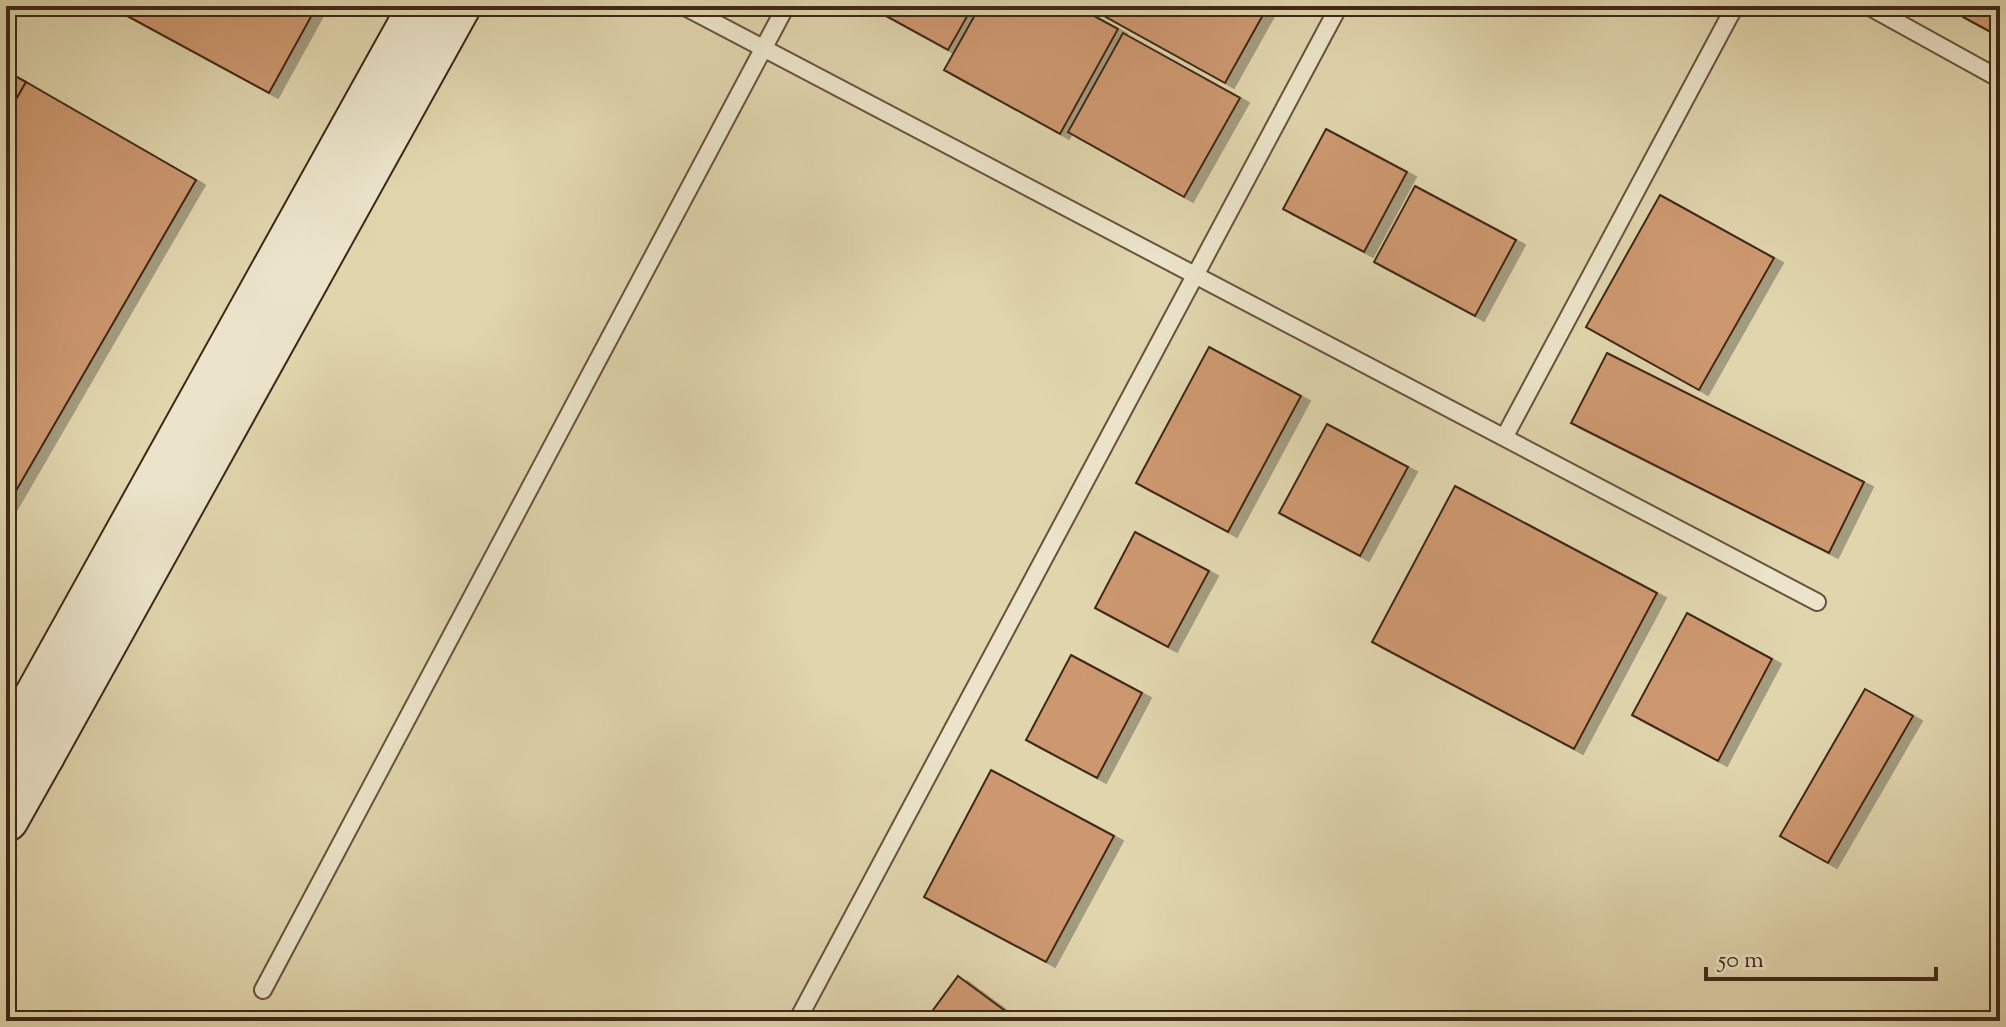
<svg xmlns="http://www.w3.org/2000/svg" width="2006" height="1027" viewBox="0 0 2006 1027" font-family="'Sorts Mill Goudy',serif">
<defs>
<filter id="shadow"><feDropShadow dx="9" dy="5" stdDeviation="0" flood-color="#0004"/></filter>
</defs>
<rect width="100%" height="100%" fill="#e0d5ad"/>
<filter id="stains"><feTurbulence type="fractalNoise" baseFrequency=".0025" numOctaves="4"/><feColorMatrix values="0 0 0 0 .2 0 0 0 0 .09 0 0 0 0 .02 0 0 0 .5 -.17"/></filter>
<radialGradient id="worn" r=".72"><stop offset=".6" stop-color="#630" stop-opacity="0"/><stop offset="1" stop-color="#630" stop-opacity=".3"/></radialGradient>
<!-- building -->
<g fill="#cd9870" stroke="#3f2818" stroke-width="2" filter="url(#shadow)">
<path d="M109 6H300L313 13 269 93Z"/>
<path d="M868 6H973L948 50Z"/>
<path d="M980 6H1076L1118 29 1060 134 944 70Z"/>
<path d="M1086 6H1268L1225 83Z"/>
<path d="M1969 6H2000V37L1963 17Z"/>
<path d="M1123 33 1240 98 1184 197 1068 132Z"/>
<path d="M6 71 26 82 6 117Z"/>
<path d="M26 82 196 180 6 508V117Z"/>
<path d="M1326 129 1407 172 1364 252 1283 209Z"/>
<path d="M1415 186 1516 240 1475 316 1374 262Z"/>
<path d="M1660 195 1774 258 1699 390 1586 327Z"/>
<path d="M1209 347 1301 396 1228 532 1136 483Z"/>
<path d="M1607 353 1864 482 1829 553 1571 423Z"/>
<path d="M1327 424 1408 467 1360 556 1279 513Z"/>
<path d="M1455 486 1657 593 1574 749 1372 642Z"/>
<path d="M1135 532 1209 571 1168 647 1095 608Z"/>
<path d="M1687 613 1772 659 1718 761 1632 715Z"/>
<path d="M1071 655 1142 693 1097 778 1026 740Z"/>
<path d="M1865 689 1913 716 1828 863 1780 836Z"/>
<path d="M991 770 1114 836 1046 962 924 897Z"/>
<path d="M958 976 1019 1021H925Z"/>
</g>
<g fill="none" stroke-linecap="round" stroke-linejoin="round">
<defs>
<g id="lane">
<path d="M683 6 1817 602"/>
<path d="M1868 6 2000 79"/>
<path d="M1505 436 1735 6"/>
<path d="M263 990 786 6"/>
<path d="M797 1021 1339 6"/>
</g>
<g id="secondary">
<path d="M6 752 421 6"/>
<path d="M42 755 458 6"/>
<path d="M6 819 42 755 15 742"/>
</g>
</defs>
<!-- lane casing -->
<use href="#lane" stroke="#67533d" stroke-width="20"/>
<!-- secondary casing -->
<use href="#secondary" stroke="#3f2818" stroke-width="48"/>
<!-- lane -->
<use href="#lane" stroke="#ebe4ca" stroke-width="16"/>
<!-- secondary -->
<use href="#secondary" stroke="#ebe4ca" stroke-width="44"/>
</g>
<!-- margin -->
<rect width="2006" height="1027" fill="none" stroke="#e0d5ad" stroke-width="32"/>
<rect x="8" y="8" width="1990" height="1011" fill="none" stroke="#3f2818" stroke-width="4"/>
<rect x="16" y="16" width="1974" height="995" fill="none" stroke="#3f2818" stroke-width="2"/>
<!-- scale -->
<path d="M1706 967v12h230v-12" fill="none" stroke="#3f2818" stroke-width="4"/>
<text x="1718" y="967" font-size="24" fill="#3f2818" stroke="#ebe4ca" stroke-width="6" paint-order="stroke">50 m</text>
<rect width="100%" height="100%" filter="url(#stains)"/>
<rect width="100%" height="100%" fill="url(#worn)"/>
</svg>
